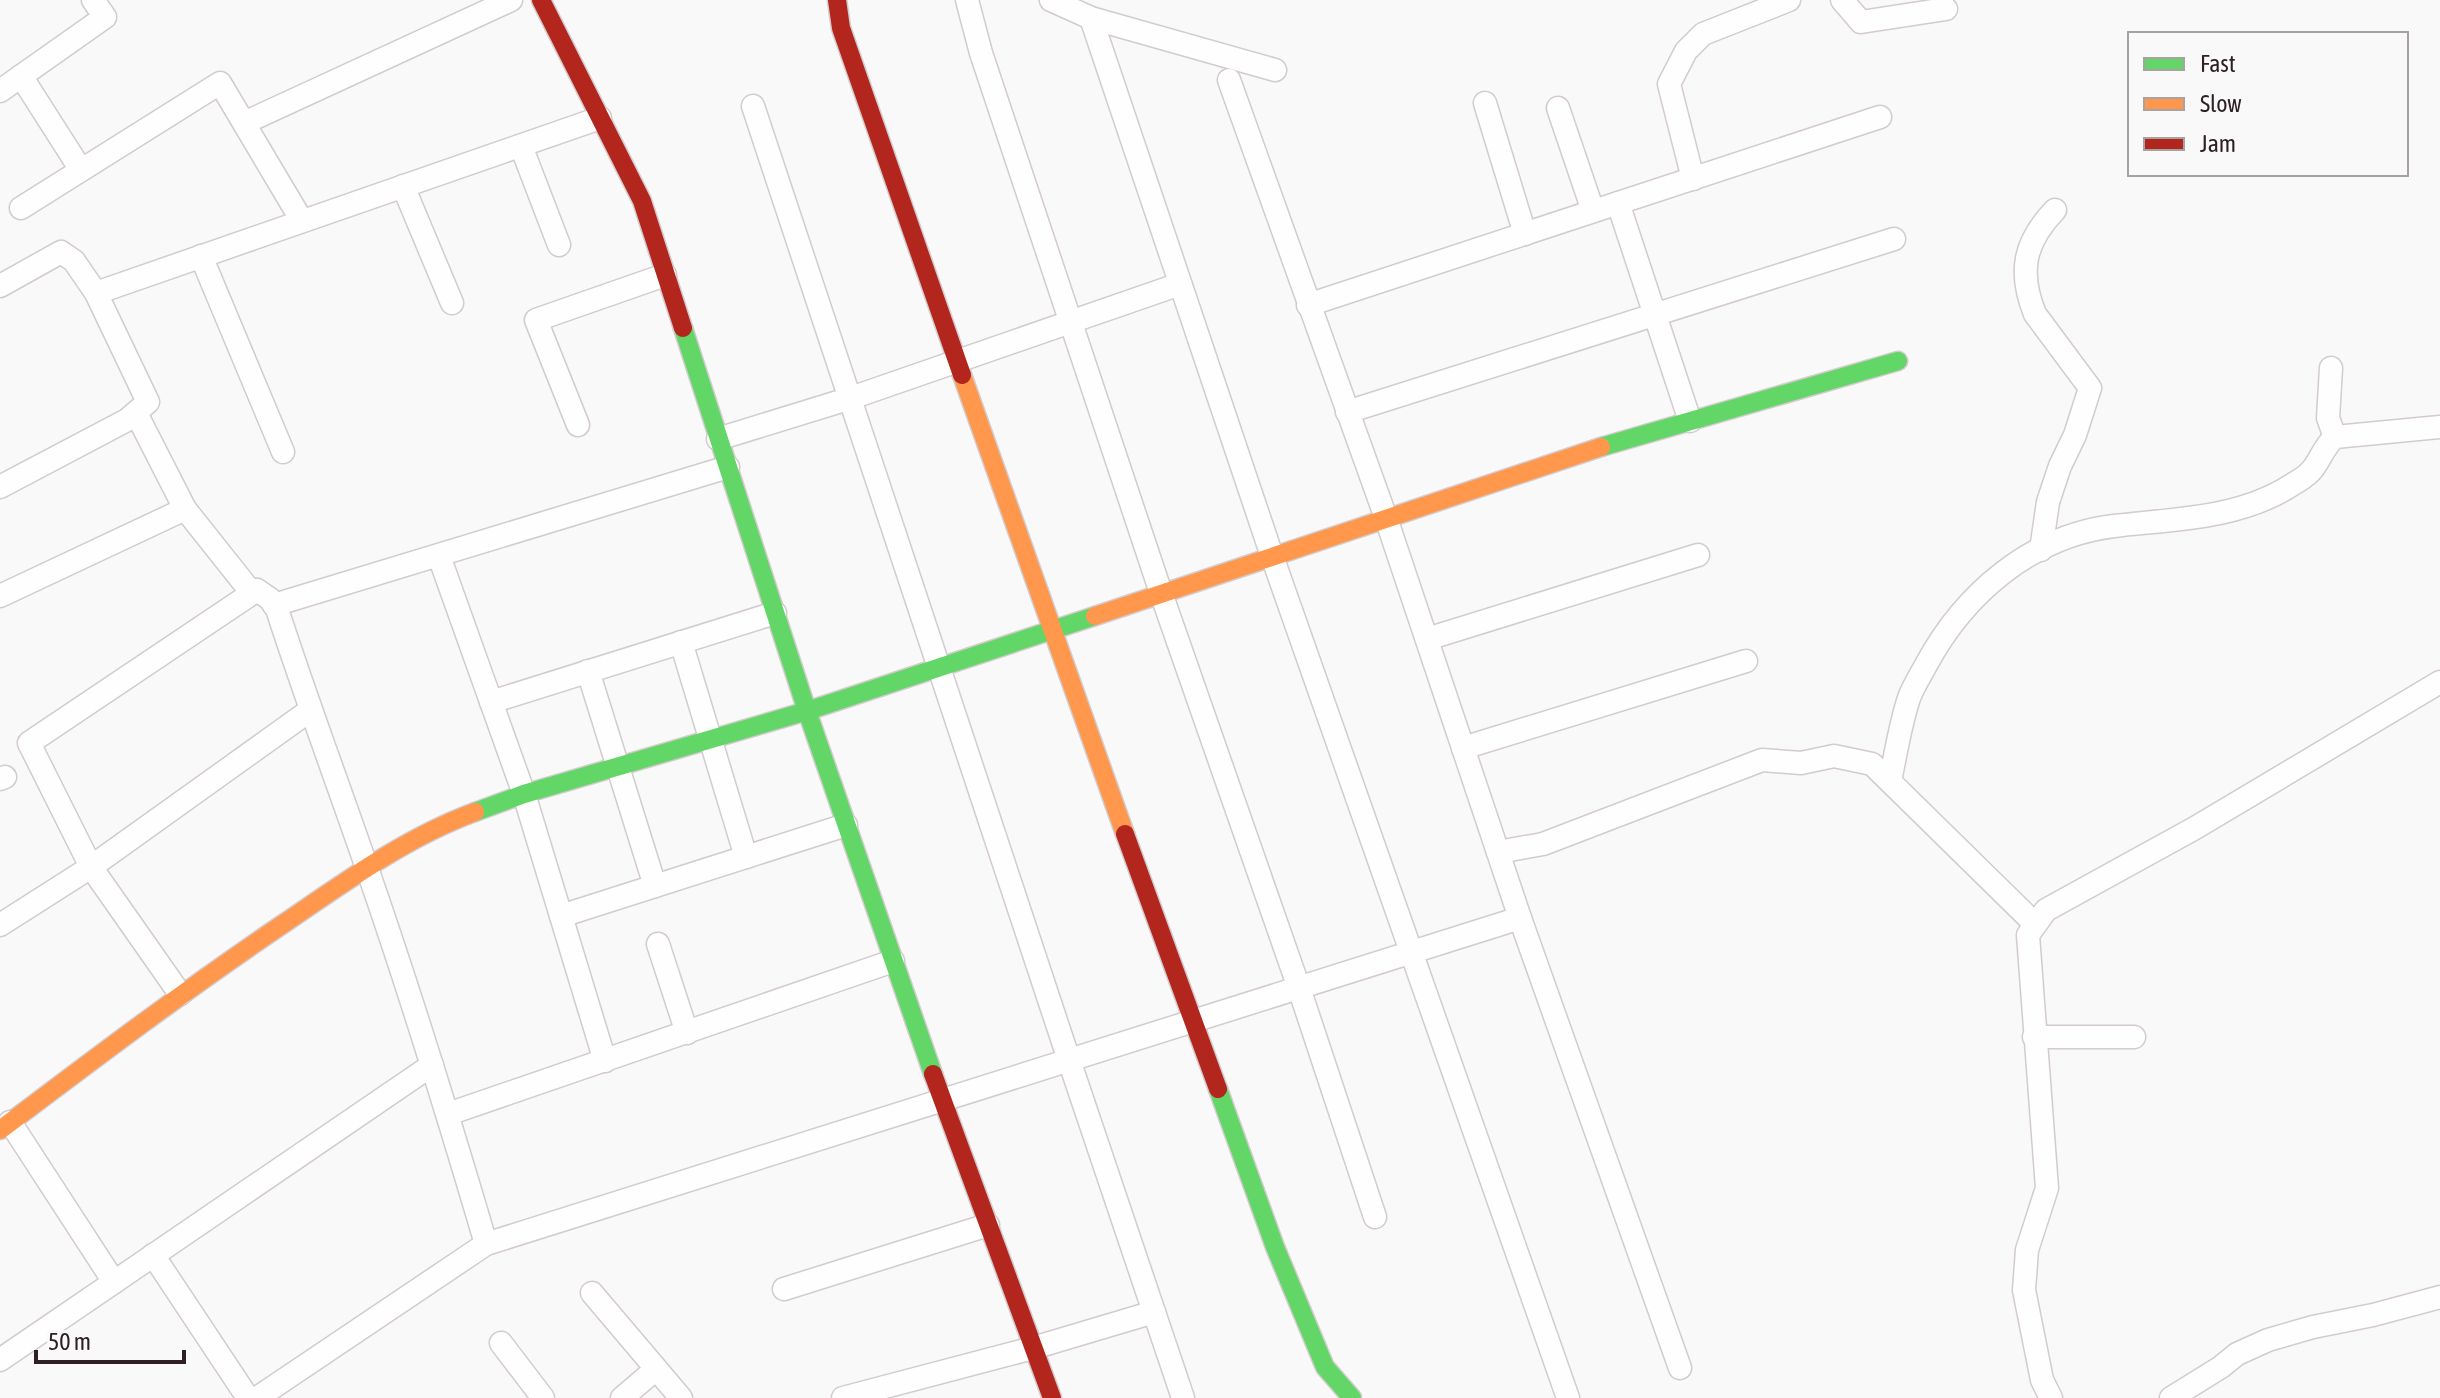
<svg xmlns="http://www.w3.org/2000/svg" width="2440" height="1398" viewBox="0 0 2440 1398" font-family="'Asap Condensed',sans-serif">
<rect width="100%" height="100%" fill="#f9f9f9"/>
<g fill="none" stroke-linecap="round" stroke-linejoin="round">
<defs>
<g id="street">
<path d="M967 0 981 53 1161 593 1299 988 1375 1217"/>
<path d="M1051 0 1091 18 1275 70"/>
<path d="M1842 0 1861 22 1946 9"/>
<path d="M1091 18 1272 556 1568 1398"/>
<path d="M21 76 81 170"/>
<path d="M1229 80 1386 518 1520 918 1680 1368"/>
<path d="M0 91 105 17 93 0"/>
<path d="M1485 103 1525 234"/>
<path d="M753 106 1069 1060 1183 1398"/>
<path d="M1558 108 1593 211"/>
<path d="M244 123 511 0"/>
<path d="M521 146 559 245"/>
<path d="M1693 179 1669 84 1686 51 1703 34 1789 0"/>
<path d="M403 186 452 303"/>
<path d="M1618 203 1690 421"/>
<path d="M21 208 220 83 302 221"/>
<path d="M201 256 283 452"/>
<path d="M0 286 61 252 74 261 96 293 600 118"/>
<path d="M1308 305 1880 117"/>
<path d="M2331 368 2328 418 2335 437"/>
<path d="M1347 412 1894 239"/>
<path d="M136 413 185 509 251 592"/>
<path d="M578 425 536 320 665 275"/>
<path d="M718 439 851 398 1180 284"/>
<path d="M0 487 127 420 148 402 96 293"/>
<path d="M2041 550 2048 502 2060 466 2075 435 2090 388 2035 314C2018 272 2024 242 2055 210"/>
<path d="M439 556 524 794 605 1061"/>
<path d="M0 596 185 509"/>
<path d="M274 605 728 467"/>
<path d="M1427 639 1698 555"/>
<path d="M681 642 746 857"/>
<path d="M588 671 655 886"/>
<path d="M491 702 775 613"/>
<path d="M1463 748 1746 661"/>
<path d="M0 779 5 777"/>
<path d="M1890 781C1896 753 1900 725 1909 698 1913 687 1920 676 1926 665 1964 594 2031 536 2114 526 2173 519 2238 519 2290 486 2297 482 2305 477 2310 472 2320 462 2323 447 2335 437L2440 427"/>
<path d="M1498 852 1543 844 1762 760 1801 763 1834 756 1872 764 2035 924"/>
<path d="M561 916 846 825"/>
<path d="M0 925 91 867 309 711"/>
<path d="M658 944 687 1033"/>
<path d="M180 994 91 867 29 743 257 590 270 599 277 609C305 696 337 781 367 868 410 992 449 1118 486 1244"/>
<path d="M2034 1037H2134"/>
<path d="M448 1114 893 961"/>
<path d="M10 1122 114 1282"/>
<path d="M153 1255 248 1398"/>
<path d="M784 1289 988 1225"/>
<path d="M592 1293 681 1398"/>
<path d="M501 1343 543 1398"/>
<path d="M0 1360 432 1065"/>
<path d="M257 1398 486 1244 1520 918"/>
<path d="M622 1398 656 1369"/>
<path d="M843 1398 1033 1348 1154 1312"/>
<path d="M2051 1398 2042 1380 2024 1290 2027 1250 2047 1188 2028 935 2046 910 2195 828 2440 682"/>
<path d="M2171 1398 2221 1367 2237 1354 2268 1340 2313 1327 2373 1315 2440 1297"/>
</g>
<g id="fast">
<path d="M683 328 807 711 933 1074"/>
<path d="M1601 447 1898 361"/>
<path d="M475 812 524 794 807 711 1095 616"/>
<path d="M1218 1089 1275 1247 1325 1367 1352 1398"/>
</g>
<g id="slow">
<path d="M962 375 1125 834"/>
<path d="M1095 616 1601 447"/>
<path d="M0 1130C94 1059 188 988 286 922 346 881 407 837 475 812"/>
</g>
<g id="jam">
<path d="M541 0 642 201 683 328"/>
<path d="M837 0 841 28 962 375"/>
<path d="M1125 834 1218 1089"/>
<path d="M933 1074 1052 1398"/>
</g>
</defs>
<!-- street casing -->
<use href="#street" stroke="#d3cbcd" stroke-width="25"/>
<!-- fast casing -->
<use href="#fast" stroke="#d3cbcd" stroke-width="21"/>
<!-- slow casing -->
<use href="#slow" stroke="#d3cbcd" stroke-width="21"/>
<!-- jam casing -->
<use href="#jam" stroke="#d3cbcd" stroke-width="21"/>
<!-- street -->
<use href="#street" stroke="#fefefe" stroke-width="22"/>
<!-- fast -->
<use href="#fast" stroke="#63d668" stroke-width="18"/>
<!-- slow -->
<use href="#slow" stroke="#ff974d" stroke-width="18"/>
<!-- jam -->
<use href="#jam" stroke="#b3261e" stroke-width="18"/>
</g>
<!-- legend -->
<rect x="2128" y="32" width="280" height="144" fill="#f9f9f9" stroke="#a8a2a3" stroke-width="2"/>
<rect x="2144" y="58" width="40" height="12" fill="#63d668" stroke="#a8a2a3" stroke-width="2"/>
<text x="2200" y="72" font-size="24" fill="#2e2023">Fast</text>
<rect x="2144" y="98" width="40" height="12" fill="#ff974d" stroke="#a8a2a3" stroke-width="2"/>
<text x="2200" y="112" font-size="24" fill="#2e2023">Slow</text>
<rect x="2144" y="138" width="40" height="12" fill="#b3261e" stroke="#a8a2a3" stroke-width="2"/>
<text x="2200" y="152" font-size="24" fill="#2e2023">Jam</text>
<!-- scale -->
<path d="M36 1350v12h148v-12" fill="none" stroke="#2e2023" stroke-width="4"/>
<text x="48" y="1350" font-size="24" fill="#2e2023" stroke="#f9f9f9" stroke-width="6" paint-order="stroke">50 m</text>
</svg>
